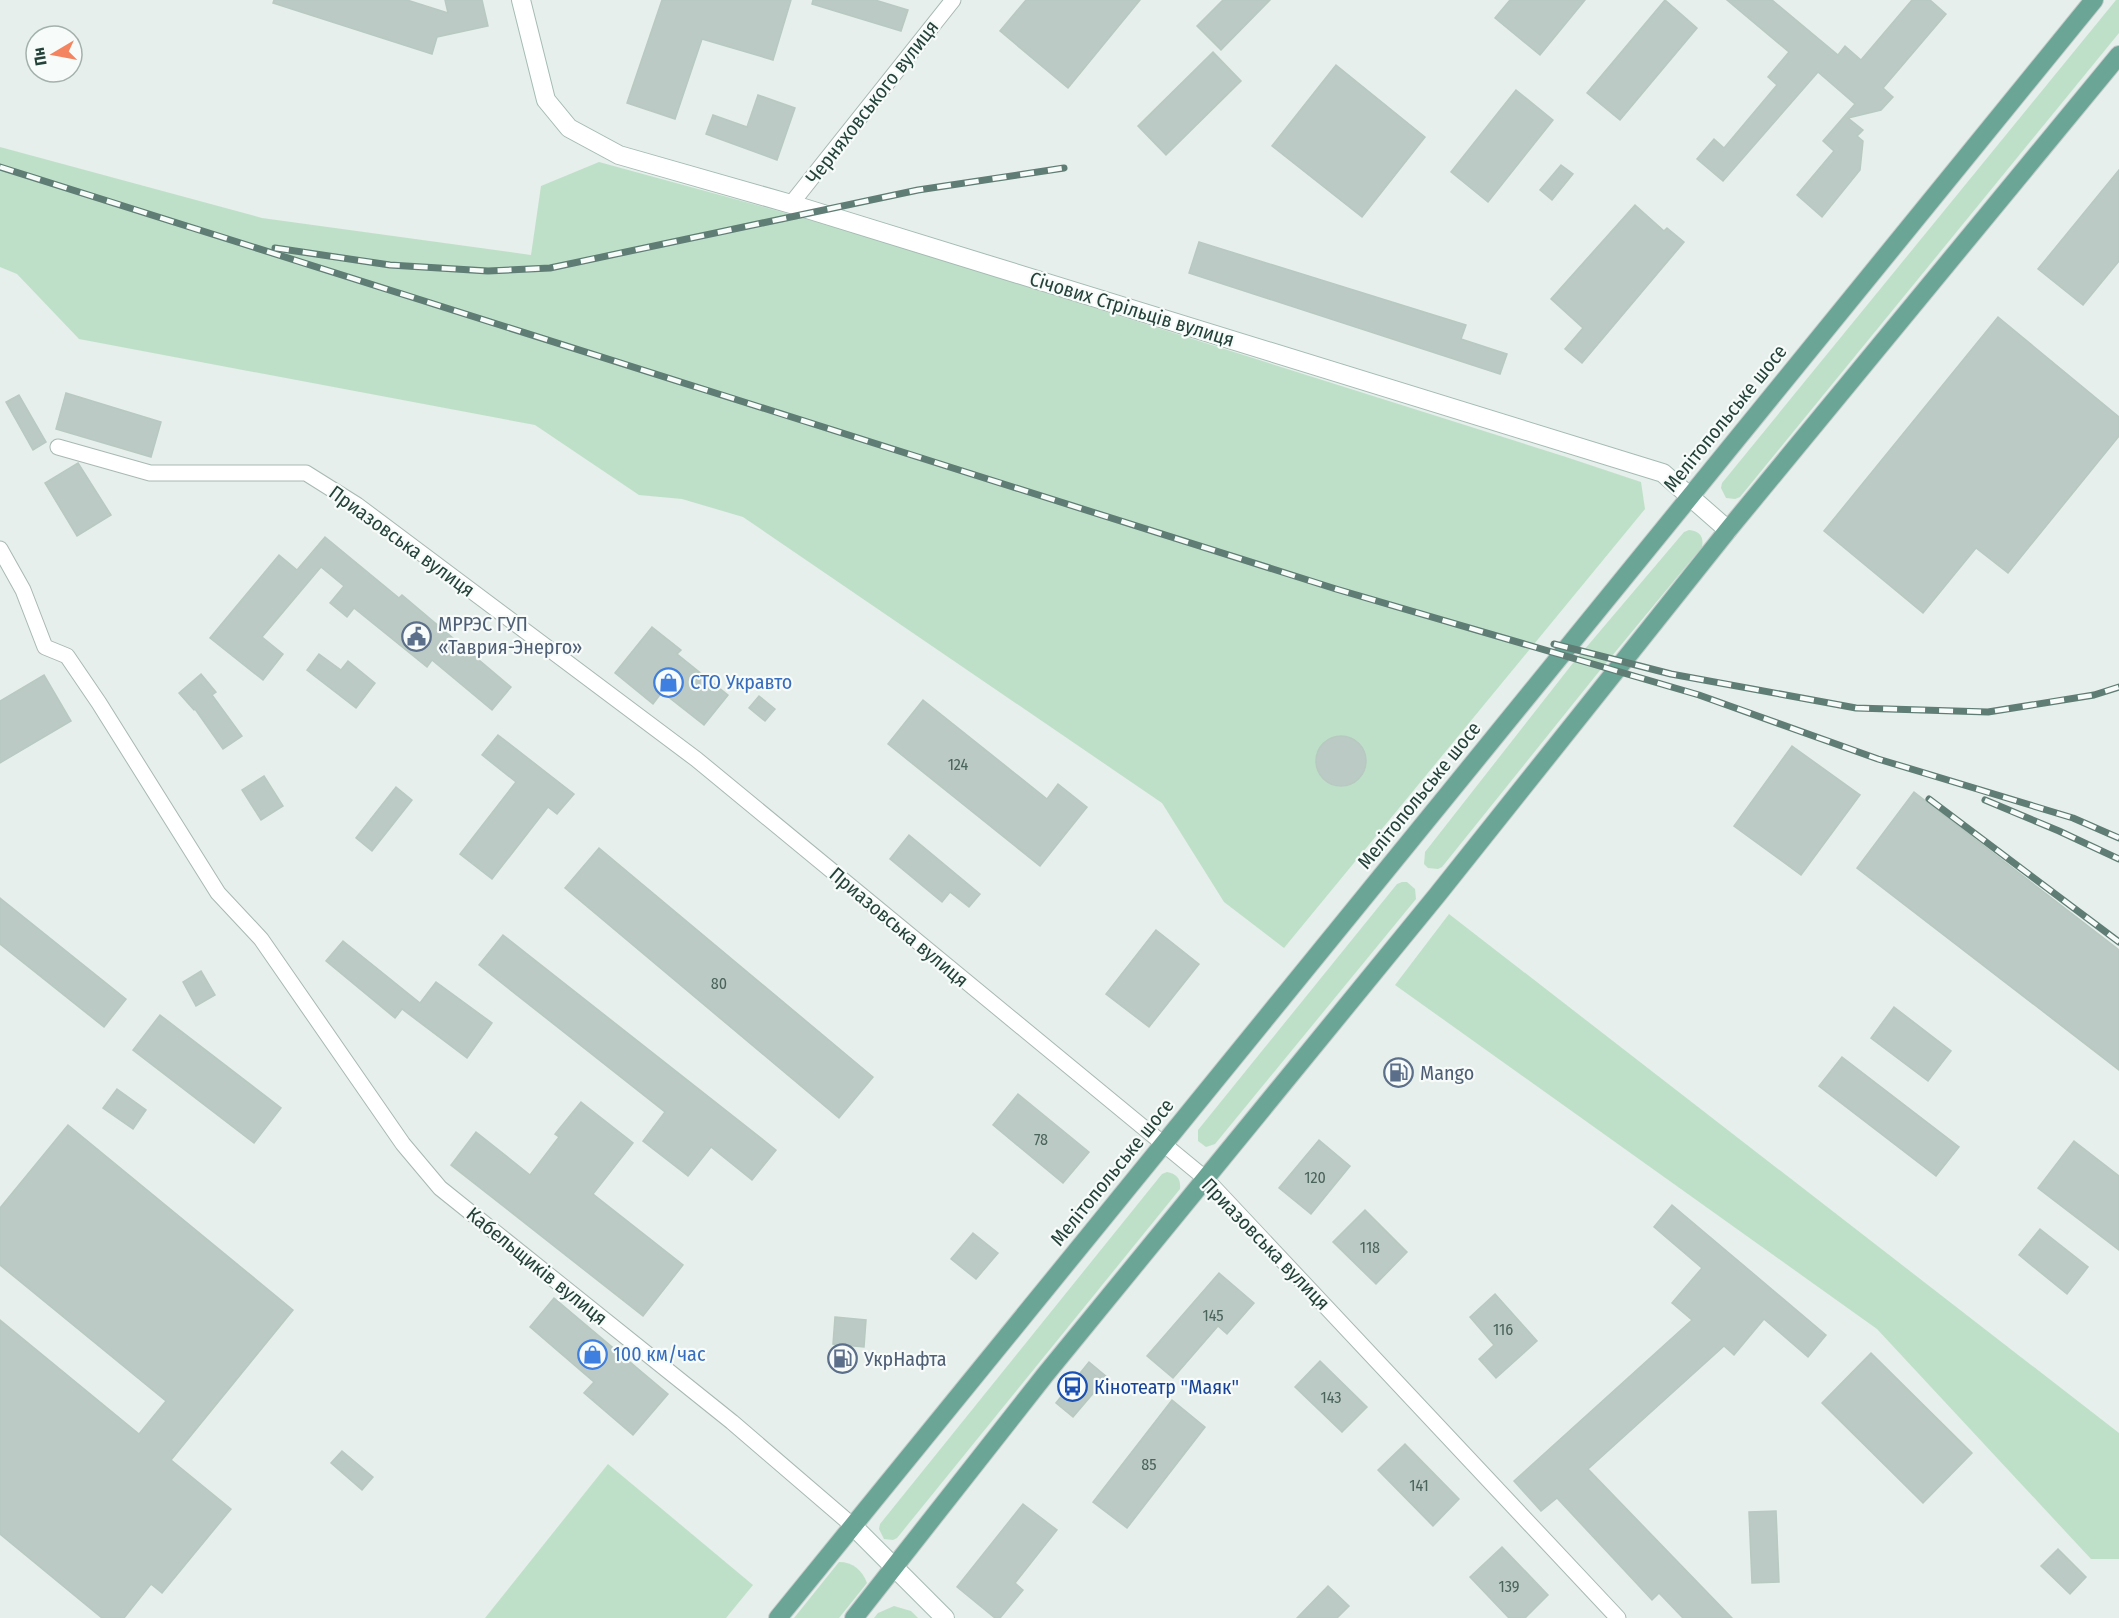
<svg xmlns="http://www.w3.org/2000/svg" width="2119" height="1618" viewBox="0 0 2119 1618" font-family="'Fira Sans Condensed',sans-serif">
<rect width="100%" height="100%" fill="#e6efeb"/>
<!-- green -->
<g fill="#bfe0c8">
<path d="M2116 0H2119V33L1740 497 1735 499 1726 498 1721 488 1722 483Z"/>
<path d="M0 147 262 218 531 255 541 186 599 162 848 230 1566 457 1641 482 1645 509 1284 948 1224 902 1162 803 743 517 682 499 639 495 535 425 79 339 17 274 0 267Z"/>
<path d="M1689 530C1700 531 1704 537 1702 547L1597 674 1442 867 1438 869 1428 868 1424 864 1425 852 1573 663 1684 532Z"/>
<path d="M1402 882H1407L1415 889 1416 899 1215 1144 1206 1147 1198 1141V1130L1397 884Z"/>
<path d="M1449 914 2119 1433V1559H2091L1877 1329 1395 985Z"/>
<path d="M1167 1172C1177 1174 1181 1179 1180 1189L897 1538 893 1540 884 1539 879 1529 880 1524 1162 1174Z"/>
<path d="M608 1464 753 1585 726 1618H485Z"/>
<path d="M839 1562C853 1562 862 1570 867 1583L839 1618H794Z"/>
<path d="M894 1606 911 1611 918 1618H874L878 1613Z"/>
</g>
<!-- building -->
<g fill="#bbcac4" stroke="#b8c9c2" stroke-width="1.5">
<path d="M274 0H407L448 13 445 0H482L488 26 437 37 432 54 273 3Z"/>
<path d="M662 0H791L773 60 702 39 675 119 627 103Z"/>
<path d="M813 0H875L908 10 901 31 812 4Z"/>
<path d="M1026 0H1140L1068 88 1000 31Z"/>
<path d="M1223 0H1270L1221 50 1197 26Z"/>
<path d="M1510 0H1585L1540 55 1495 18Z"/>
<path d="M1665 0 1697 28 1620 120 1587 93Z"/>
<path d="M1727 0H1772L1838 55 1845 46 1861 60 1912 0H1930L1946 14 1883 88 1893 97 1881 110 1848 118 1863 130 1857 136 1863 141 1860 170 1822 217 1797 195 1834 151 1823 141 1855 104 1818 72 1723 181 1697 159 1714 139 1724 148 1777 85 1768 77 1789 52Z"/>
<path d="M1213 52 1241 81 1166 155 1138 126Z"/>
<path d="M1336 65 1425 137 1362 217 1272 146Z"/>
<path d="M1516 90 1553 120 1488 202 1451 172Z"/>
<path d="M758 95 795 108 777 160 706 134 713 115 747 127Z"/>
<path d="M1561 165 1573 174 1552 200 1540 190Z"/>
<path d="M2119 170V261L2083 305 2038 269Z"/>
<path d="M1635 205 1664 231 1667 228 1684 242 1582 363 1565 349 1583 328 1551 299Z"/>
<path d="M1199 242 1466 325 1461 339 1507 354 1500 374 1189 273Z"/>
<path d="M1998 317 2119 417V436L2008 573 1976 548 1923 613 1824 531Z"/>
<path d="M66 393 161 422 151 457 56 429Z"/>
<path d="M19 395 46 442 33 450 6 402Z"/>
<path d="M78 463 111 515 77 536 45 483Z"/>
<path d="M325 537 399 598 402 595 511 687 492 710 432 660 427 667 354 608 347 617 330 603 344 586 321 567 262 637 283 654 263 680 210 638 279 555 297 570Z"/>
<path d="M652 627 681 650 677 654 728 695 704 725 662 692 653 704 615 673Z"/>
<path d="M319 654 341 670 348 661 375 683 356 708 307 670Z"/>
<path d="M201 674 216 692 212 695 242 736 223 749 195 709 194 710 179 693Z"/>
<path d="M44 675 71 721 0 763V701Z"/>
<path d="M759 696 775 709 765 721 749 708Z"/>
<path d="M923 700 1047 799 1058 784 1087 807 1040 866 888 744Z"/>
<path d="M498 735 574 794 557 814 548 807 492 879 460 854 516 782 482 755Z"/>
<circle cx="1341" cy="761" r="25"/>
<path d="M1792 746 1860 795 1801 875 1734 826Z"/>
<path d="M264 776 283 806 261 820 242 790Z"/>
<path d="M396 787 412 800 372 851 356 838Z"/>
<path d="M1914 792 2119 950V1070L1857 868Z"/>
<path d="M909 835 980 894 969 907 950 892 942 902 890 859Z"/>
<path d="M599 848 873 1077 839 1118 565 888Z"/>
<path d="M0 898 126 999 104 1027 0 944Z"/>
<path d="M1156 930 1199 964 1149 1027 1106 994Z"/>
<path d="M503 935 776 1150 752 1180 711 1147 688 1176 643 1141 665 1112 479 965Z"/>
<path d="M343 941 420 1003 436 982 492 1023 467 1058 402 1009 395 1018 326 961Z"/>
<path d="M201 971 215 995 196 1006 183 982Z"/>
<path d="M1894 1007 1951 1051 1928 1081 1871 1038Z"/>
<path d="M160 1015 281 1108 254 1143 133 1050Z"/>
<path d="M1842 1057 1959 1147 1936 1176 1819 1086Z"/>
<path d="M117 1089 146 1110 133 1129 103 1108Z"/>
<path d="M1018 1094 1089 1152 1063 1183 993 1125Z"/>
<path d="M581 1102 633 1143 593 1194 683 1265 643 1316 451 1165 476 1132 530 1175 559 1137 555 1134Z"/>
<path d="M68 1125 293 1310 171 1460 231 1509 162 1593 151 1584 124 1618H102L0 1534V1320L139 1434 166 1401 0 1265V1208Z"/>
<path d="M1319 1140 1350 1166 1311 1214 1279 1188Z"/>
<path d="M2074 1141 2119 1176V1250L2038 1188Z"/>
<path d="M1672 1205 1826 1335 1808 1357 1764 1319 1734 1355 1724 1346 1588 1469 1732 1618H1683L1659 1593 1652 1600 1557 1498 1541 1511 1514 1481 1692 1320 1672 1303 1702 1268 1654 1227Z"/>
<path d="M1365 1210 1407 1252 1376 1284 1333 1242Z"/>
<path d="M2040 1229 2088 1267 2067 1294 2019 1255Z"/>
<path d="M973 1233 998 1253 976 1279 951 1259Z"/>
<path d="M1219 1273 1254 1303 1227 1334 1218 1326 1173 1378 1147 1356Z"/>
<path d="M1495 1294 1537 1341 1496 1378 1479 1359 1494 1345 1470 1317Z"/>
<path d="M554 1298 668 1394 633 1435 584 1393 594 1382 530 1327Z"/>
<path d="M835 1317 866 1320 864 1347 833 1344Z"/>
<path d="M1871 1353 1972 1453 1923 1503 1822 1403Z"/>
<path d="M1320 1361 1367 1407 1342 1432 1295 1387Z"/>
<path d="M1089 1362 1107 1377 1073 1417 1056 1403Z"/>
<path d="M1172 1400 1205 1427 1127 1528 1093 1502Z"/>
<path d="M1405 1444 1459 1499 1433 1526 1378 1470Z"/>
<path d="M342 1451 373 1477 362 1490 331 1463Z"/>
<path d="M1023 1504 1057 1530 1015 1583 1023 1590 1000 1618H995L957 1587Z"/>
<path d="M1776 1511 1779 1582 1752 1583 1749 1512Z"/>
<path d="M1502 1547 1548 1595 1525 1618H1509L1470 1577Z"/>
<path d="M2058 1549 2086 1577 2070 1594 2041 1566Z"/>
<path d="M1328 1586 1349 1606 1337 1618H1297Z"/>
</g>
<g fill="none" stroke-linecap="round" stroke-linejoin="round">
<defs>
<g id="street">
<path d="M791 204 953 0"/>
<path d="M58 447 150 473H306L357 505 696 759 1206 1179 1618 1618"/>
<path d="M0 549 23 590 45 647 67 656 99 703 218 893 261 939 403 1144 440 1188 732 1422 853 1526"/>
</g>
<g id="secondary">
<path d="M521 0 546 100 569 128 619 155 791 204 1663 473 1728 530"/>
<path d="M853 1526 945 1618"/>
</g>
<g id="primary">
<path d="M778 1618 2094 0"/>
<path d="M854 1618 1045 1375 1438 894 1728 530 2119 55"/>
</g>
</defs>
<!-- street casing -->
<use href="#street" stroke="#a8b8b2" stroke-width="17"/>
<!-- secondary casing -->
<use href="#secondary" stroke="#a4bbb3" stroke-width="20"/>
<!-- primary casing -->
<use href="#primary" stroke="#c2cac8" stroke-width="20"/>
<!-- street -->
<use href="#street" stroke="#fff" stroke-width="15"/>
<!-- secondary -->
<use href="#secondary" stroke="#fff" stroke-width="18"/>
<!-- primary -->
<use href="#primary" stroke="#6aa596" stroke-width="18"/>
<defs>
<g id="rail">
<path d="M0 167 1336 589 1699 695 1878 759 2073 818 2119 838"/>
<path d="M275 248 390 265 488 271 550 268 918 190 1064 168"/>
<path d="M1554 644 1671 674 1856 708 1988 712 2094 695 2119 687"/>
<path d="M1929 799 2119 942"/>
<path d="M1985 800 2059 831 2119 859"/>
</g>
</defs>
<!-- rail casing -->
<use href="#rail" stroke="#5f7d75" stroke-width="7"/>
<!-- rail -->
<use href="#rail" stroke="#f7fbf9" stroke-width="4.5" stroke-dasharray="14" stroke-linecap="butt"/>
</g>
<!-- icons -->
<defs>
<symbol id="civic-ring" viewBox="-11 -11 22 22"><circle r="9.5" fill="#f7fbf9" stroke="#5c6f8a" stroke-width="1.5"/><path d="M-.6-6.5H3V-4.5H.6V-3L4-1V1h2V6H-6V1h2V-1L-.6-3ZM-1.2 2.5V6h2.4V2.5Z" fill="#5c6f8a"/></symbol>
<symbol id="shop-ring" viewBox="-11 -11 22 22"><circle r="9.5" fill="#f7fbf9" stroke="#3f7fe0" stroke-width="1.5"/><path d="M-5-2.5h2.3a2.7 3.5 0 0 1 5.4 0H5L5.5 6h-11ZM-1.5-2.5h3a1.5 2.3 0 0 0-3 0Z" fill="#3f7fe0"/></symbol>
<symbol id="fuel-ring" viewBox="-11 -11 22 22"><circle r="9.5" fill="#f7fbf9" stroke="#5c6f8a" stroke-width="1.5"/><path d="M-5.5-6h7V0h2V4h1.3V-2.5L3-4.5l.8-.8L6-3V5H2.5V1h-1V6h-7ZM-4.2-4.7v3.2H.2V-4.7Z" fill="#5c6f8a"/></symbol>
<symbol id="bus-ring" viewBox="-11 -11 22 22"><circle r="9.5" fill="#f7fbf9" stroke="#1a4fb4" stroke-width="1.5"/><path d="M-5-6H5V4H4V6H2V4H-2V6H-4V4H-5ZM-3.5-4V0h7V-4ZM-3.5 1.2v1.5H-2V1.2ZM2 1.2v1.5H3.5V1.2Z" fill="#1a4fb4"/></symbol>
</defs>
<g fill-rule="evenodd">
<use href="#civic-ring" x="400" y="620" width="33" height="33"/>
<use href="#shop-ring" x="652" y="666" width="33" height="33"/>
<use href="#fuel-ring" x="1382" y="1056" width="33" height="33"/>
<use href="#shop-ring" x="576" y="1338" width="33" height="33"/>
<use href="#fuel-ring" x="826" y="1342" width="33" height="33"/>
<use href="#bus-ring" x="1056" y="1370" width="33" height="33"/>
</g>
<g text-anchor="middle" stroke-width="4.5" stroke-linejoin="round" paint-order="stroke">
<!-- number labels -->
<g font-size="16" fill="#4a645c">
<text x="958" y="770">124</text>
<text x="719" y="989">80</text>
<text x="1041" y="1145">78</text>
<text x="1315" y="1183">120</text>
<text x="1370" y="1253">118</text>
<text x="1213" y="1321">145</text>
<text x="1503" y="1335">116</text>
<text x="1331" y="1403">143</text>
<text x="1149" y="1470">85</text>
<text x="1419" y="1491">141</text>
<text x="1509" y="1592">139</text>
</g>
<!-- street labels -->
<g font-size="20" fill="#24423a" stroke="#f7fbf9">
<text transform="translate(872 102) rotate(-52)" y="7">Черняховського вулиця</text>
<text transform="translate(1132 309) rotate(17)" y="7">Січових Стрільців вулиця</text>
<text transform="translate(1725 418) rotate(-51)" y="7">Мелітопольське шосе</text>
<text transform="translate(402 541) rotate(36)" y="7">Приазовська вулиця</text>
<text transform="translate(1419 795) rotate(-51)" y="7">Мелітопольське шосе</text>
<text transform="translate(899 927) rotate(40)" y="7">Приазовська вулиця</text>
<text transform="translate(1112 1172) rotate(-51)" y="7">Мелітопольське шосе</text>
<text transform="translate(1266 1244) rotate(46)" y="7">Приазовська вулиця</text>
<text transform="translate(537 1266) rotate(39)" y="7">Кабельщиків вулиця</text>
</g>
<!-- service labels -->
<g font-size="20" fill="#4e5e75" stroke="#f7fbf9" text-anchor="start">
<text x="438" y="631">МРРЭС ГУП<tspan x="438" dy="23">«Таврия-Энерго»</tspan></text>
<text x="1420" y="1080">Mango</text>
<text x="864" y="1366">УкрНафта</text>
</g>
<!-- shop labels -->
<g font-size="20" fill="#366cbe" stroke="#f7fbf9" text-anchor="start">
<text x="690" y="689">СТО Укравто</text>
<text x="613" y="1361">100 км/час</text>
</g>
<!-- transit labels -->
<g font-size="20" fill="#164399" stroke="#f7fbf9" text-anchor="start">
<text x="1094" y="1394">Кінотеатр "Маяк"</text>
</g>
</g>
<!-- north arrow -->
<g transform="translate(54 54) rotate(260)"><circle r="28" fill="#f7fbf9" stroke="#a3b1ad" stroke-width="1.5"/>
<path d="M0-4.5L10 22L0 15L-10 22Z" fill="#f4845f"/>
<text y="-9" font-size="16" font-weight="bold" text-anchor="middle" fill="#24423a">Пн</text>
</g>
</svg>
